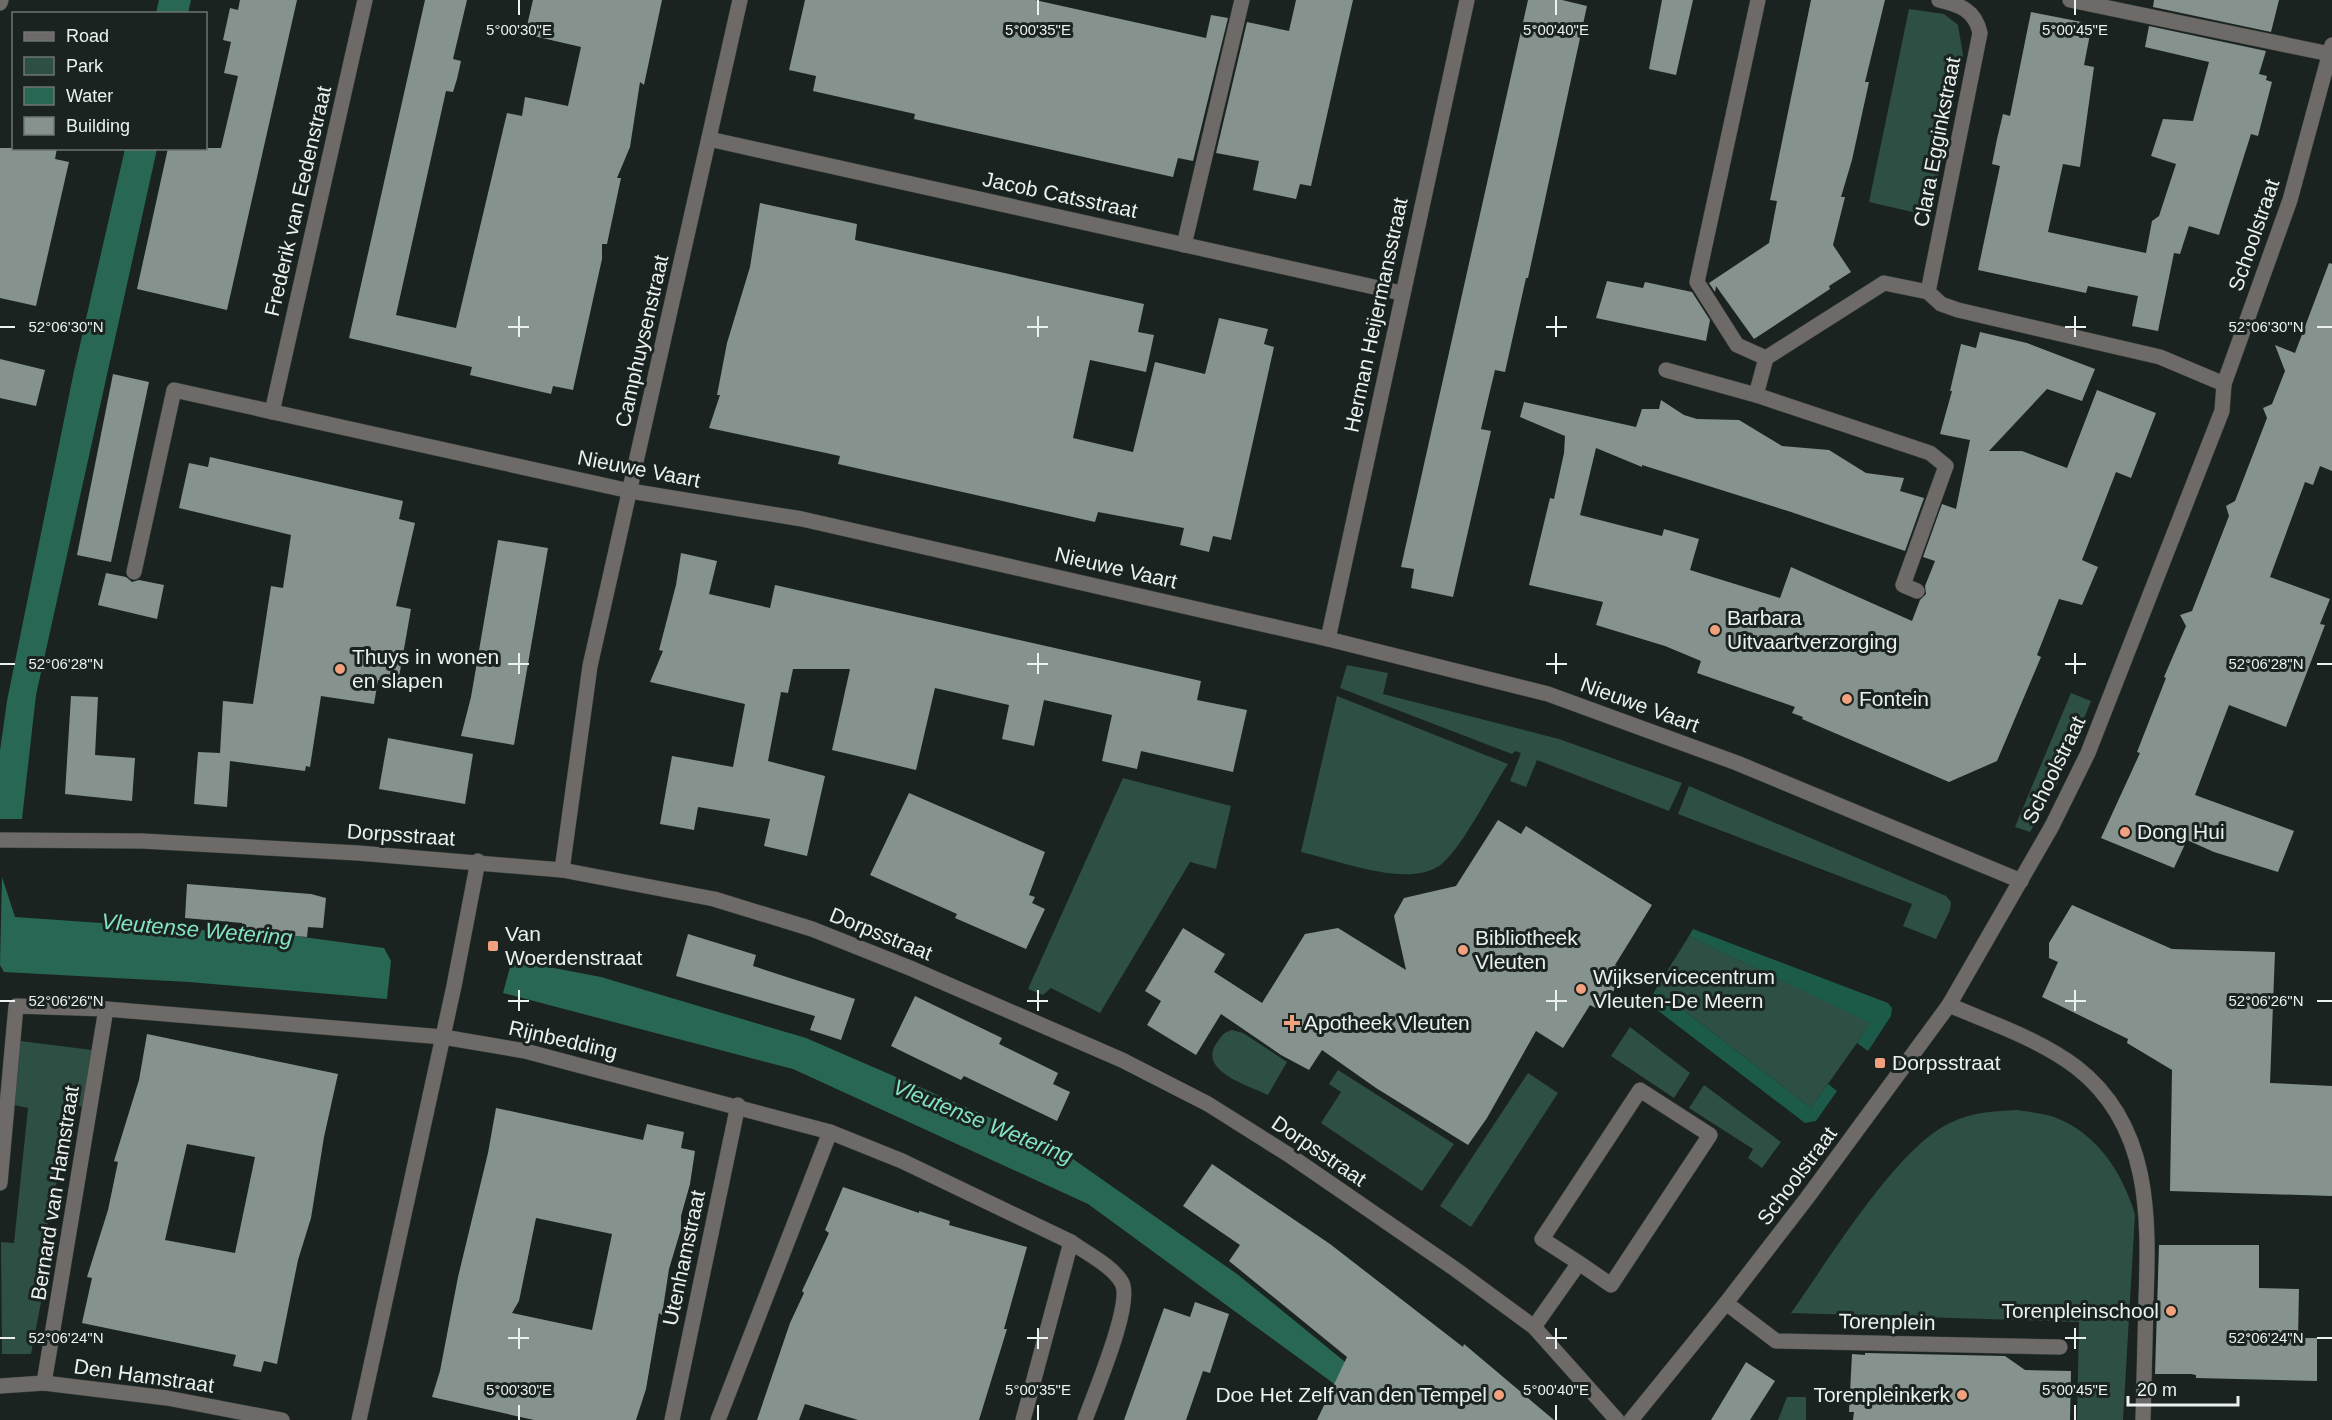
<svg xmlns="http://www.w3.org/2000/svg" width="2332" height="1420" viewBox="0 0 2332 1420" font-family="Helvetica,sans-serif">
<rect width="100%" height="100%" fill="#1a2320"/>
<!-- green -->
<g fill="#2d4f44">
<path d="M1909 9 1944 14 1958 25 1963 55 1930 216 1869 202Z"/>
<path d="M1347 665 1388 673 1383 694 1559 739 1682 783 1669 811 1537 760 1526 787 1510 781 1521 753 1515 751 1512 754 1340 688Z"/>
<path d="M2071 693 2091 701 2058 783 2030 832 2015 827Z"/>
<path d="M1337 696 1508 764C1491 789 1461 851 1439 866 1406 888 1337 860 1301 852Z"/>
<path d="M1123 778 1231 806 1216 869 1190 862 1100 1013 1051 988 1043 995 1028 989Z"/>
<path d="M1689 786 1946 896 1951 902 1950 910 1936 939 1903 926 1912 904 1678 814Z"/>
<path d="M1689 936 1871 1023 1811 1108 1656 989Z"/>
<path d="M1630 1027 1690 1073 1674 1098 1611 1056Z"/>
<path d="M1232 1030 1243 1033 1287 1062 1268 1095C1249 1086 1198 1071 1216 1044 1221 1037 1223 1032 1232 1030Z"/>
<path d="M20 1041 92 1050 84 1107 74 1105 44 1239 53 1241 31 1354H2L1 1242 14 1243 28 1108 14 1105Z"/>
<path d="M1338 1070 1454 1144 1422 1191 1321 1123 1341 1092 1329 1084Z"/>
<path d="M1528 1073 1558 1093 1471 1227 1440 1206Z"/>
<path d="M1704 1085 1781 1142 1762 1168 1748 1158 1753 1149 1689 1108Z"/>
<path d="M2018 1110C2029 1112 2043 1113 2054 1117 2097 1133 2122 1172 2135 1214L2123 1420H2077L2079 1322 1791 1313C1827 1263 1896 1148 1950 1123 1972 1112 1994 1111 2018 1110Z"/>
<path d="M1787 1397H1806V1420H1778Z"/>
</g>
<!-- forest -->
<g fill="#1c5b4a">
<path d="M1693 929 1888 1003 1892 1008 1891 1016 1868 1051 1857 1043 1870 1023 1689 936Z"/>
<path d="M1656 989 1811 1108 1828 1084 1837 1091 1816 1121 1805 1123 1648 1003Z"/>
</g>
<!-- water -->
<g fill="#296755">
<path d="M159 0H191L188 13H156Z"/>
<path d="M125 149H157L36 695 22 819H0V751L7 701 74 371Z"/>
<path d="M2 877 15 917 258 934 259 931 384 948 391 961 387 999 189 982 4 972 0 965Z"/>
<path d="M512 960 601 977 806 1038 1053 1145 1237 1274 1371 1383V1420L1333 1383 1088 1204 793 1069 503 993Z"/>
</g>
<!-- building -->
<g fill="#86928d" fill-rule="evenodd">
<path d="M240 0H297L227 310 137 289 168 148H221L238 76 224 73 231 42 223 40 230 8 238 10Z"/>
<path d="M425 0H467L453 59 461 61 457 79 453 92 446 91 396 315 456 328 507 113 522 116 525 97 568 106 581 47 525 34 533 0H662L644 85 640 82 630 147 617 178H621L607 244H602V259L573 390 553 386 551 394 470 375 472 367 349 338Z"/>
<path d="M805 0H1035L1206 38 1211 15 1228 18 1193 161 1178 158 1173 177 914 119 915 114 813 91 816 76 789 70Z"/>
<path d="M1296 0H1353L1311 186 1300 184 1296 199 1253 190 1259 161 1216 153 1247 22 1289 31Z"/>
<path d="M1528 0H1562L1587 6 1528 278H1526L1505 372 1495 370 1481 429 1491 431 1453 597 1411 588 1414 569 1401 567Z"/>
<path d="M1662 0H1693L1676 75 1649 69Z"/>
<path d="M1811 0H1885L1865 82H1869L1852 160 1841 197H1845L1833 245 1851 272 1829 286 1830 289 1754 339 1716 286 1715 292 1709 283 1769 243 1777 201 1770 200Z"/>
<path d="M2154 0H2279L2271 32 2153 7Z"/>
<path d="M2031 12 2092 24 2084 65 2094 67 2080 167 2063 164 2048 232 2146 253 2152 221 2159 216 2176 164 2151 156 2163 119 2193 121 2209 62 2145 47 2149 26 2266 51 2259 74 2267 76 2266 80 2272 82 2258 136 2251 134 2219 235 2189 226 2180 254 2174 253 2158 331 2132 326 2138 296 2088 286 2086 293 1978 270 2000 166 1992 164 1997 139 2003 114 2010 116Z"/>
<path d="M0 148H57L55 159 69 162 36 306 0 298Z"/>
<path d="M760 203 857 224 855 240 1144 304 1138 332 1154 335 1146 372 1090 360 1073 438 1133 452 1155 362 1205 374 1219 318 1268 329 1264 344 1274 347 1231 540 1213 536 1209 552 1180 545 1184 528 1098 512 1095 522 838 464 840 456 709 428 720 395H717L727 343 750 267Z"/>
<path d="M2329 263 2332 264V471L2320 466 2313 485 2305 482 2270 577 2330 599 2320 624 2325 625 2286 727 2229 705 2195 795 2294 831 2278 872 2214 852 2187 840 2174 868 2101 838 2140 753 2137 752 2166 678 2164 677 2186 626 2180 615 2192 611 2229 516 2226 506 2235 501 2267 418 2263 408 2272 404 2285 371 2275 345 2295 353Z"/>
<path d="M1607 281 1643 288 1645 282 1692 292 1710 320 1706 341 1596 318Z"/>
<path d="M1980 332 2027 343 2095 369 2082 401 2047 389 1989 451H2022L2067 468 2097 390 2156 413 2131 478 2116 472 2082 560 2098 567 2082 605 2059 599 2037 655 2041 657 1997 761 1949 782 1802 719 1803 717 1792 713 1795 707 1697 673 1701 661 1665 646 1596 625 1603 602 1529 585 1550 498 1554 499 1564 453 1565 436 1520 417 1524 402 1636 427 1642 409H1659L1661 400 1684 415 1697 419 1739 420 1782 446 1829 450 1866 473 1904 478 1900 491 1924 498 1905 551 1791 512 1642 465V467L1596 448 1580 515 1662 536 1664 529 1699 539 1690 570 1780 598 1791 567 1912 621 1920 600 1926 594 1925 586 1935 561 1923 557 1942 504 1956 509 1970 440 1940 434 1952 391H1950L1961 344 1976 348Z"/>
<path d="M0 359 45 370 36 406 0 398Z"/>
<path d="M113 374 149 382 111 562 77 555Z"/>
<path d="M210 457 403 501 399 519 415 523 396 606 411 609 398 683 378 680 374 704 321 696 310 767 306 766 305 771 230 761 227 807 194 804 198 752 220 753 223 701 253 704 271 586 283 588 291 535 179 508 189 463 208 467Z"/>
<path d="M498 540 548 548 514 745 461 736 471 697Z"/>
<path d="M681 553 717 561 709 594 770 608 775 585 1201 681 1197 700 1247 710 1233 772 1141 751 1137 769 1102 761 1112 715 1044 700 1034 746 1002 739 1009 705 935 688 916 770 832 750 850 669H793L788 693 781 692 768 761 825 776 807 856 764 846 770 819 698 807 694 830 660 824 672 756 733 767 745 704 650 682 663 651 659 650 676 585Z"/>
<path d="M106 573 126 577 132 582 139 580 164 585 157 619 98 605Z"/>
<path d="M71 696 98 697 95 755 135 758 132 801 65 794Z"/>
<path d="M388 738 473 754 465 804 379 789Z"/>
<path d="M909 793 1045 852 1029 895 1035 897 1032 903 1045 909 1026 949 955 918 957 914 870 875Z"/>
<path d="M1498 820 1521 834 1526 826 1652 905 1615 965 1626 971 1601 1011 1590 1005 1563 1048 1536 1031 1487 1118 1468 1145 1376 1088 1322 1050 1309 1070 1281 1055 1221 1014 1196 1055 1147 1025 1161 1001 1145 991 1183 928 1225 954 1214 972 1262 1003 1305 934 1338 928 1406 970 1394 916 1404 898 1456 886Z"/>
<path d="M187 884 311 894 326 898 323 928 308 927 307 937 241 931 242 923 185 918Z"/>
<path d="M2072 905 2172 949 2275 952 2270 1083 2332 1086V1196L2170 1191 2172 1070 2127 1043 2128 1039 2042 997 2058 962 2049 958V943Z"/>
<path d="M688 934 756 955 753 966 855 999 841 1040 810 1030 815 1016 676 976Z"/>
<path d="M915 996 1002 1038 999 1044 1058 1073 1053 1084 1070 1092 1057 1121 964 1076 961 1080 891 1046Z"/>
<path d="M147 1034 338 1074 324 1137 311 1218 298 1260 277 1364 264 1361 261 1372 233 1366 236 1355 82 1323 92 1278 87 1277 108 1210 118 1162 114 1161 139 1080ZM187 1144 255 1157 235 1253 165 1240Z"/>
<path d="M496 1108 643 1140 647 1124 684 1132 681 1148 695 1151 690 1184 681 1216V1229L669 1269 662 1315 659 1313 646 1389 636 1420H534L432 1397 440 1371 458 1277 488 1153ZM536 1218 612 1234 592 1330 512 1313 519 1301Z"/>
<path d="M1212 1164 1330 1244 1463 1347 1464 1344 1554 1420H1317L1347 1357 1229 1261 1240 1245 1183 1206Z"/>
<path d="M843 1187 919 1213V1211L950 1221 949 1225 1027 1247 1004 1329H1007L979 1420H858L805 1404 799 1420H757L790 1323 804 1293 802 1291 829 1233 825 1230Z"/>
<path d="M2159 1245H2259V1288L2299 1289 2298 1338H2317V1381L2196 1378V1375L2191 1374H2155Z"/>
<path d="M1195 1302 1229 1314 1210 1373 1203 1371 1186 1420H1124L1164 1308 1190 1317Z"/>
<path d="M1865 1353 2005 1356 2025 1370 2071 1371 2070 1420H1853L1854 1412H1849L1852 1354 1865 1355Z"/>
<path d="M1746 1362 1775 1381 1750 1420H1711Z"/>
</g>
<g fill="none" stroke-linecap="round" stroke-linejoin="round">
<defs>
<g id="minor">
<path d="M1758 0 1697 282 1737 345 1766 358"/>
<path d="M2070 0 2330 54"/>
<path d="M0 3 1 0"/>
<path d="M709 139 1401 293"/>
<path d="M1184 245 1242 0"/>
<path d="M1928 292 1980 33C1975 10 1960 5 1939 0"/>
<path d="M1666 370 1756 395"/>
<path d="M272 412 365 0"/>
<path d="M134 572 174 390 630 491 802 519 1328 639 1548 694 1737 763 2021 881"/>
<path d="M1917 591 1903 585 1946 466 1930 453 1756 395 1766 358 1884 283 1928 292 1941 304 1958 310 2160 357 2224 384"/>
<path d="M1328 639 1467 0"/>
<path d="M0 840 142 841 358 853 562 870 714 899 812 929 910 968 1122 1060 1208 1104 1289 1155 1455 1269 1534 1327 1617 1420"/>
<path d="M562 870 590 666 740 0"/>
<path d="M1949 1005C1991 1023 2039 1039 2076 1067 2151 1125 2149 1216 2146 1301 2145 1341 2144 1380 2143 1420"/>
<path d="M0 1183 16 1006 106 1009 443 1037 525 1051 830 1132 902 1161 1071 1242"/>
<path d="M1726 1303 1776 1341 2060 1347"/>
<path d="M1534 1327 1579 1263 1611 1285 1710 1135 1640 1090 1542 1239 1579 1263"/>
<path d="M44 1383 106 1009"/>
<path d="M0 1386 44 1383 167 1398 282 1420"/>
<path d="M359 1420 454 986 478 861"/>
<path d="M672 1420 738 1105"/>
<path d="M718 1420 830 1132"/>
<path d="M1023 1420 1071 1242C1086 1253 1113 1266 1122 1283 1133 1304 1094 1394 1085 1420"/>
<path d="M1631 1420 1726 1303 1807 1198 1949 1005 2052 826 2088 753 2222 411 2224 384 2290 200 2332 45"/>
</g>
</defs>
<!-- minor casing -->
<use href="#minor" stroke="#37403d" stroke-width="16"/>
<!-- minor -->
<use href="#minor" stroke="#6e6a68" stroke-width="15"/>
</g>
<!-- ticks -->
<path fill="none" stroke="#ebf1ef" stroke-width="2" d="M519 0V15M1038 0V15M1556 0V15M2075 0V15M519 316V337M1038 316V337M1556 316V337M2075 316V337M0 327H15M508 327H529M1027 327H1048M1546 327H1567M2065 327H2086M2317 327H2332M519 653V674M1038 653V674M1556 653V674M2075 653V674M0 664H15M508 664H529M1027 664H1048M1546 664H1567M2065 664H2086M2317 664H2332M519 990V1011M1038 990V1011M1556 990V1011M2075 990V1011M0 1001H15M508 1001H529M1027 1001H1048M1546 1001H1567M2065 1001H2086M2317 1001H2332M519 1328V1349M1038 1328V1349M1556 1328V1349M2075 1328V1349M0 1338H15M508 1338H529M1027 1338H1048M1546 1338H1567M2065 1338H2086M2317 1338H2332M519 1405V1420M1038 1405V1420M1556 1405V1420M2075 1405V1420"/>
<!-- markers -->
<g fill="#f2a17e" stroke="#1a2320" stroke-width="2">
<circle cx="1715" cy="630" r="6"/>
<circle cx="340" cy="669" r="6"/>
<circle cx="1847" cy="699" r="6"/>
<circle cx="2125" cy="832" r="6"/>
<rect x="487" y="940" width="12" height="12" rx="3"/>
<circle cx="1463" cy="950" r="6"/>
<circle cx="1581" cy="989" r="6"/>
<path d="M1289 1014h6v6h6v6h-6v6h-6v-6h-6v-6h6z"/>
<rect x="1874" y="1057" width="12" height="12" rx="3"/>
<circle cx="2171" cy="1311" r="6"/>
<circle cx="1499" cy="1395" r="6"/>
<circle cx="1962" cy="1395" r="6"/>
</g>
<g text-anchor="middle" stroke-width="6" stroke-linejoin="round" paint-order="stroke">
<!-- street labels -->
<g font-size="21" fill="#ebf1ef" stroke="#1a2320">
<text transform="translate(1937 142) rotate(-79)" y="7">Clara Egginkstraat</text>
<text transform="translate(1060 195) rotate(12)" y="7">Jacob Catsstraat</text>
<text transform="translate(298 201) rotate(-77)" y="7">Frederik van Eedenstraat</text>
<text transform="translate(2254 235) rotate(-71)" y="7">Schoolstraat</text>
<text transform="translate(1376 315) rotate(-78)" y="7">Herman Heijermansstraat</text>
<text transform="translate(642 341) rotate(-77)" y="7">Camphuysenstraat</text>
<text transform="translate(639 469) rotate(11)" y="7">Nieuwe Vaart</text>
<text transform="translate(1116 568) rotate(13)" y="7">Nieuwe Vaart</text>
<text transform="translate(1640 705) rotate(20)" y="7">Nieuwe Vaart</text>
<text transform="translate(2054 770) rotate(-64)" y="7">Schoolstraat</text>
<text transform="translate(401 835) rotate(4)" y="7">Dorpsstraat</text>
<text transform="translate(881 934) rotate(22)" y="7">Dorpsstraat</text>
<text transform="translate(563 1040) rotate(13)" y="7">Rijnbedding</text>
<text transform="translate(1319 1151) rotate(34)" y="7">Dorpsstraat</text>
<text transform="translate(1797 1176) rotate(-53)" y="7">Schoolstraat</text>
<text transform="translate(55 1193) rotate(-81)" y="7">Bernard van Hamstraat</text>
<text transform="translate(684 1258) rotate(-78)" y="7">Utenhamstraat</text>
<text transform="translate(1887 1322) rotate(1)" y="7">Torenplein</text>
<text transform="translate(144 1376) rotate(8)" y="7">Den Hamstraat</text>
</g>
<!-- poi labels -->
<g font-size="21" fill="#ebf1ef" stroke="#1a2320" text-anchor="start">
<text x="1727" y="625">Barbara<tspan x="1727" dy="24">Uitvaartverzorging</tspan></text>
<text x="352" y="664">Thuys in wonen<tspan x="352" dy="24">en slapen</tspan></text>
<text x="1859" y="706">Fontein</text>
<text x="2137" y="839">Dong Hui</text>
<text x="505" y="941">Van<tspan x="505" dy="24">Woerdenstraat</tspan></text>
<text x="1475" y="945">Bibliotheek<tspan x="1475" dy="24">Vleuten</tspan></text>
<text x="1593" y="984">Wijkservicecentrum<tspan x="1593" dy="24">Vleuten-De Meern</tspan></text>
<text x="1304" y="1030">Apotheek Vleuten</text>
<text x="1892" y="1070">Dorpsstraat</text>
<text x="2159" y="1318" text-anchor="end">Torenpleinschool</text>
<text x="1487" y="1402" text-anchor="end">Doe Het Zelf van den Tempel</text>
<text x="1950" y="1402" text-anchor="end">Torenpleinkerk</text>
</g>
<!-- water labels -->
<g font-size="22" font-style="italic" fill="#84e2c4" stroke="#1a2320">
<text transform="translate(197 929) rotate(5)" y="8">Vleutense Wetering</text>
<text transform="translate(983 1121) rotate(22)" y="8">Vleutense Wetering</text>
</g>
</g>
<g font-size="15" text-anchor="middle" fill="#ebf1ef" stroke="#1a2320" stroke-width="6" stroke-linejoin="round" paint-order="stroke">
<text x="519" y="35">5°00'30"E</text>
<text x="1038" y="35">5°00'35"E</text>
<text x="1556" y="35">5°00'40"E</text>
<text x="2075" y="35">5°00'45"E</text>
<text x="66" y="332">52°06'30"N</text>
<text x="2266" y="332">52°06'30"N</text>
<text x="66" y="669">52°06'28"N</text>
<text x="2266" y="669">52°06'28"N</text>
<text x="66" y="1006">52°06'26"N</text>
<text x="2266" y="1006">52°06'26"N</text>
<text x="66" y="1343">52°06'24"N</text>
<text x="2266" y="1343">52°06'24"N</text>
<text x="519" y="1395">5°00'30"E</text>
<text x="1038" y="1395">5°00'35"E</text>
<text x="1556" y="1395">5°00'40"E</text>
<text x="2075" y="1395">5°00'45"E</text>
</g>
<!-- legend -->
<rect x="12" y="12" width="195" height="138" fill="#1a2320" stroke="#6e7573" stroke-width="1.5"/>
<rect x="24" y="32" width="30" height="9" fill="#6e6a68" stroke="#6e7573" stroke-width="1.5"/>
<text x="66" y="42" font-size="18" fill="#ebf1ef">Road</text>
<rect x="24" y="57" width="30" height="18" fill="#2d4f44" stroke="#6e7573" stroke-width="1.5"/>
<text x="66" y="72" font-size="18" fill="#ebf1ef">Park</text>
<rect x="24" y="87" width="30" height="18" fill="#296755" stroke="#6e7573" stroke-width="1.5"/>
<text x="66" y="102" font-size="18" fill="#ebf1ef">Water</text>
<rect x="24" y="117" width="30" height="18" fill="#86928d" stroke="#6e7573" stroke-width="1.5"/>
<text x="66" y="132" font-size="18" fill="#ebf1ef">Building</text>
<!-- scale -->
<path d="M2128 1396v9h110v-9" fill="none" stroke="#ebf1ef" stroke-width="3"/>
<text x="2137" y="1396" font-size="18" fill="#ebf1ef" stroke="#1a2320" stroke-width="4.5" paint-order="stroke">20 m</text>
</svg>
